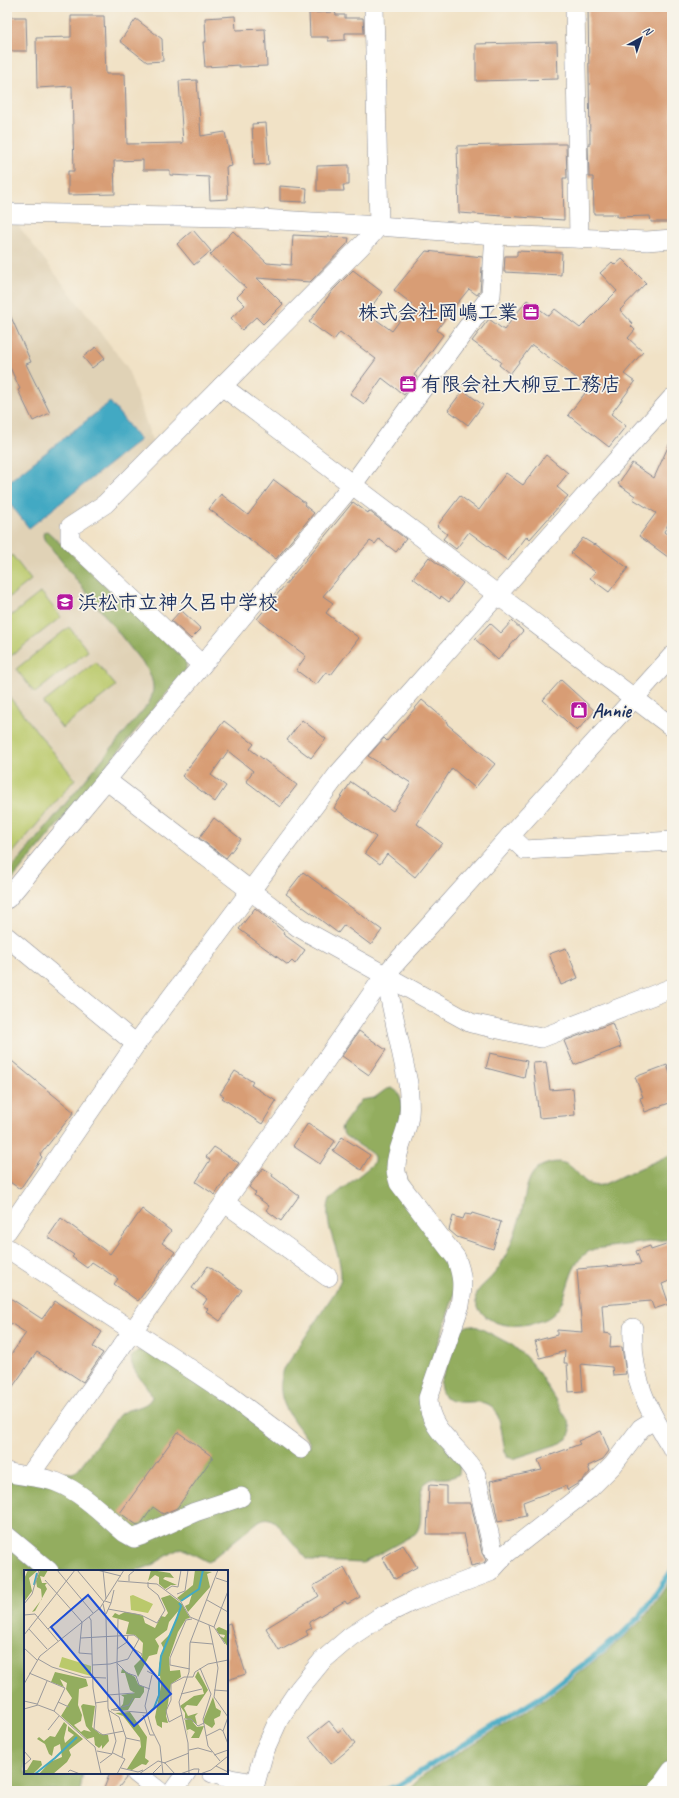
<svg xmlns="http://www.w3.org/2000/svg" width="679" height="1798" viewBox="0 0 679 1798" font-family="Caveat,'Klee One',sans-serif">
<rect width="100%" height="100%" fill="#f7f3e8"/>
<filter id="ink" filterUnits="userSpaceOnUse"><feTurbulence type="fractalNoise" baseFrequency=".025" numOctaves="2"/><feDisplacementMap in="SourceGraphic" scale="8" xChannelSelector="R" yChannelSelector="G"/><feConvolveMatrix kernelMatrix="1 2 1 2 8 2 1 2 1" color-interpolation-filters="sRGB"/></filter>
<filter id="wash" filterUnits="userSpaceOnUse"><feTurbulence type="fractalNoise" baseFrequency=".012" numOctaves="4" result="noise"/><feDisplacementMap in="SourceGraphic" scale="16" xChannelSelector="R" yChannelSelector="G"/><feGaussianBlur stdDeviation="0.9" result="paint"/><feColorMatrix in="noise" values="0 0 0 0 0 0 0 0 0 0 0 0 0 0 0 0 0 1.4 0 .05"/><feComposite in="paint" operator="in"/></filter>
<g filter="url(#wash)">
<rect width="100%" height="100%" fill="#f1e2c6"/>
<!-- built -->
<path fill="#e0d2b6" d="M7 224H17L127 367 153 443 99 497 62 522 61 543 186 661 7 886Z"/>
<!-- green -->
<g fill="#bac96b" stroke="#6a7c64">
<path d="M12 555 31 580 7 599V559Z"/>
<path d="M41 592 61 617 7 659V619Z"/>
<path d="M69 627 88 651 35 693 16 669Z"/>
<path d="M96 662 116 686 62 728 43 703Z"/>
<path d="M7 694 75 779 7 860Z"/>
</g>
<!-- forest -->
<g fill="#93ad5f" stroke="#576e5e">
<path d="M47 531 186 661V670L7 886V874L149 703C155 690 154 683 148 670L44 539 43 535 44 532Z"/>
<path d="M391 1088C413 1095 396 1136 391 1151L449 1262 456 1289 425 1384 460 1466 459 1474C447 1482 435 1475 427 1482 413 1491 428 1520 415 1534L363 1563 312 1561 307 1559 276 1523C270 1518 266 1517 259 1521L208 1562 182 1548 175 1551 152 1565 142 1569 129 1571H59L7 1528V1478L48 1472 73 1473 79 1468 119 1415C129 1406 146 1410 152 1397 147 1382 131 1374 131 1357L137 1351 145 1350 310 1447 309 1442C292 1417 273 1401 284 1369L335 1292C337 1288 340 1282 341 1278 342 1251 321 1225 330 1199L372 1165C375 1160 375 1157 371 1153L345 1136 341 1129 342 1126 361 1100 374 1098 385 1090Z"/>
<path d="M672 1154V1239L594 1249C560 1262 575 1311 541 1321 521 1327 497 1329 482 1313 478 1308 474 1302 476 1296 478 1287 488 1282 493 1275 497 1271 501 1265 503 1260 511 1247 515 1232 520 1218 526 1200 524 1172 544 1165 575 1153 576 1182 593 1185 596 1186 599 1185 602 1185Z"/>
<path d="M470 1325 478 1327 512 1345 525 1356 537 1370 569 1422 571 1430 568 1438 561 1443 513 1459 508 1457 505 1452C503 1441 501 1419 495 1410 482 1390 442 1418 440 1383L462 1328Z"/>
<path d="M7 1545 39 1571H25V1773H83L80 1791H7Z"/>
<path d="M672 1578V1761L651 1791H407L414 1783 425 1774 547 1698 622 1639 644 1618Z"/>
</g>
<!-- water -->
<path fill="#43a9c3" stroke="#2f6c90" d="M110 402 140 440 29 528 7 500V483Z"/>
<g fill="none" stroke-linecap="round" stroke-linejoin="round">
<!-- stream -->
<path stroke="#43a9c3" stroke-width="5.5" d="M383 1791 399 1785 544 1695 620 1636 641 1615 672 1570"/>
</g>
<g id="blocks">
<!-- building -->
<g fill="#d89d75">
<path d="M588 7H672V219H668V222H651L650 216 617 217V214H594L593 177H589L588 144H590Z"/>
<path d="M335 12 336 15H345V18H363L364 33H345V40L328 41V37H310L309 13Z"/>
<path d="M71 16H104L106 74H125L127 144 183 143 179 81 197 80 201 136 225 132 232 166 226 167 228 199 210 200 209 177 170 175V170H143V160L114 161 115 194 68 195V171H74L72 86 37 88 36 38 71 37Z"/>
<path d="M235 16 236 30 265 29 267 66 239 67V65L205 67 203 42H206L205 18Z"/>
<path d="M7 17H26L27 51H10V41H7Z"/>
<path d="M136 19 162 39 163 61 147 62 120 41Z"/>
<path d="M557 42 558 79 476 81V44Z"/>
<path d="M266 123 269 164 254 165 252 124Z"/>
<path d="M540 144H566L567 178H563L564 220 459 213 457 146Z"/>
<path d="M349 165V185H343L344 191H317V166Z"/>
<path d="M280 186 307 188 306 202 280 201Z"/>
<path d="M193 230 211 251 194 265 177 244Z"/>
<path d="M233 231 267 263 291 265 293 235 349 238 348 243 310 282 257 278 283 304 263 324 256 317 242 330 231 318 245 305 237 297 246 288 210 255Z"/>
<path d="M426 251 483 257 480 291 477 295 469 289 450 312 437 330 443 335 414 375 417 377 404 395 382 378 364 404 350 394 376 359 340 332 334 340 309 322 333 290 353 270 382 292 367 313 392 331 412 304 394 290Z"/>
<path d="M517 251 562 253 561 275 504 272 505 256H517Z"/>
<path d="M622 259 646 283 620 310 633 324 631 326 635 330 628 338 643 352 624 374 635 382 611 414 626 426 609 447 568 415 589 388 566 370 532 345 510 374 499 365 501 362 472 341 489 319 504 330 527 300 549 316 555 309 580 328 617 291 600 273 612 262 615 265Z"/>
<path d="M7 308 31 362 26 364 50 413 33 421 18 390 20 389 7 361Z"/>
<path d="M96 347 105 358 92 368 83 357Z"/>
<path d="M463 390 483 405 468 425 448 410Z"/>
<path d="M672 438V524L669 522 664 532 672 538V560L639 536 656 513 633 499 635 496 618 484 632 463 654 478Z"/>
<path d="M546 455 568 473 557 487 568 496 530 539 527 536 508 561 469 532 456 549 443 539 447 534 437 526 460 496 479 510 506 473 523 485Z"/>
<path d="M274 480 305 503 304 505 314 513 276 559 209 509 221 494 248 515Z"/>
<path d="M353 502 368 513 369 511 406 539 396 552 379 539 375 544 370 541 323 596 333 603 326 613 359 638 331 675 326 672 316 685 296 670 306 656 257 619Z"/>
<path d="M583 538 594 545 595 544 628 568 609 592 590 578 595 572 571 553Z"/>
<path d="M429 557 463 583 449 602 441 596 440 599 413 578Z"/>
<path d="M181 610 201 629 191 639 171 621Z"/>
<path d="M512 621 523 631 498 660 475 639 490 623 501 633Z"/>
<path d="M561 680 595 711 577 731 543 700Z"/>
<path d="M422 700 448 722 447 724 495 764 475 788 452 768 417 824 442 843 415 877 387 854 380 864 365 853 376 837 334 808 351 782 393 811 411 783 368 756 384 738 387 741Z"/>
<path d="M302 720 326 739 311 758 287 740Z"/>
<path d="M224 721 254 744 250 749 297 785 280 807 246 781 253 771 228 751 211 775 226 786 215 802 182 776Z"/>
<path d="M214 818 241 839 226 858 199 838Z"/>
<path d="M303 872 382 930 371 945 344 925 338 933 286 894Z"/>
<path d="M255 908 284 932 283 934 305 950 295 964 292 961 288 965 239 929Z"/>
<path d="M566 948 578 978 561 985 549 954Z"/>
<path d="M612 1023 621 1047 574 1065 564 1041Z"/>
<path d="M359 1031 386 1050 369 1075 342 1056Z"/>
<path d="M490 1053 527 1061 524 1078 486 1068Z"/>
<path d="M7 1057 74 1112 40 1155 42 1157 20 1189 7 1180Z"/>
<path d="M546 1062 550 1090 573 1088 575 1115 539 1118 533 1063Z"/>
<path d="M667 1065 672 1079V1102L645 1112 640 1098 643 1097 635 1077Z"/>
<path d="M235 1071 253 1082 251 1085 276 1101 262 1124 222 1098 224 1096 220 1094Z"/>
<path d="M308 1123 335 1141 320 1164 293 1146Z"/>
<path d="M342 1137 370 1155 361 1170 333 1151Z"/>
<path d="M214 1147 239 1163 231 1174 229 1173 215 1195 196 1182 210 1160 206 1157Z"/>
<path d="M263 1168 273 1174 272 1176 299 1196 281 1221 266 1210 269 1206 254 1195 256 1193 249 1187Z"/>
<path d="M142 1209 171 1231 162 1243 175 1252 138 1301 114 1284 118 1279 92 1262 87 1268 72 1257 74 1255 48 1237 61 1218 110 1254Z"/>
<path d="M472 1213 501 1222 493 1249 457 1237 449 1230 453 1216 463 1219 465 1214 471 1215Z"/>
<path d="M672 1243V1280L662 1284 669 1304 654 1309 651 1301 602 1305 604 1333 611 1334 610 1348 622 1347 626 1374 613 1375 612 1367 581 1364 583 1391 569 1392 567 1363H564L565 1351 540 1358 535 1341 557 1335V1330L582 1332 577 1269 641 1264 636 1251 650 1246 651 1250Z"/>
<path d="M208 1266 242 1290 220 1321 206 1311 208 1309 203 1305 207 1299 192 1288Z"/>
<path d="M7 1296 42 1319 55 1301 102 1332 93 1347 103 1353 83 1382 37 1352 7 1395V1360L26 1333 7 1321Z"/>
<path d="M601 1431 609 1451 603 1459 588 1466 590 1472 582 1481 567 1490 566 1486 523 1502 526 1516 498 1522 490 1481 542 1470 538 1460 580 1444 578 1441Z"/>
<path d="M178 1432 213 1457 177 1508 163 1514 153 1507 141 1524 137 1525 120 1513Z"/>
<path d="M429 1485 446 1486V1503H471L482 1553 486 1560 484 1563 471 1566 464 1534H427Z"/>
<path d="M403 1545 417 1567 395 1579 382 1557Z"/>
<path d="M344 1568 360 1597 347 1604 345 1601 309 1622 312 1628 306 1631 308 1635 279 1651 266 1628 319 1596 313 1586Z"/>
<path d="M230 1623 246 1674 227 1680V1624Z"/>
<path d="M329 1721 338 1732 343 1728 355 1744 331 1764 309 1737Z"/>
<path d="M110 1773H125L126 1778 116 1791H103Z"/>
</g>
</g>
</g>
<g filter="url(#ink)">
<use href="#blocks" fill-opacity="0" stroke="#868892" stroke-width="1"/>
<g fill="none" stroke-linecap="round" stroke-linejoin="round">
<defs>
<g id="minor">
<path d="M575 7 579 238"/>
<path d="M7 213 230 217 379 226 495 235 647 241 672 239"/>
<path d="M222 386 672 727"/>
<path d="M202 665 70 540V527L105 504 364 243 379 226 374 7"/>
<path d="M106 780 298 927 471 1023 541 1038 672 988"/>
<path d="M510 836 525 850 672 841"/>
<path d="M7 899 353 484 491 295 495 235"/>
<path d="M7 937 136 1044"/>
<path d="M385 975 408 1083C409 1096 411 1109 408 1121 405 1137 396 1152 396 1167 395 1172 398 1178 399 1183L456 1258C463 1277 463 1285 460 1305L428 1398C429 1434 460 1445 476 1475L493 1551 502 1559"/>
<path d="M225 1203 328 1277"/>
<path d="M7 1231 136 1044 338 774 672 398"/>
<path d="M7 1248 221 1389 301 1449"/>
<path d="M633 1328C631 1378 646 1407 672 1448"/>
<path d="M7 1472C23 1477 40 1476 56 1482 82 1492 104 1515 125 1533L134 1538 143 1535 195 1512 241 1497"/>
<path d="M29 1476 317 1073 385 975 672 656"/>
<path d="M7 1536 49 1571"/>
<path d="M136 1773 159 1791"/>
<path d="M212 1773 231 1779 255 1783"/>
<path d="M173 1791 186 1773"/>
<path d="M253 1791 264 1752 279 1719 299 1689 322 1661 350 1637 380 1617 413 1601 490 1572 507 1553 589 1489 613 1465 641 1428 654 1420"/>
<path d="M657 1791 672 1770"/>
</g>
</defs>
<!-- minor casing -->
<use href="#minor" stroke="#868892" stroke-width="20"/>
<!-- minor -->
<use href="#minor" stroke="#fff" stroke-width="19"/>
</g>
</g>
<!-- icons -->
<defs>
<symbol id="office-square" viewBox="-11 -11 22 22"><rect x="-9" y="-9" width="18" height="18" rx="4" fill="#b5179e" stroke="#f7f3e8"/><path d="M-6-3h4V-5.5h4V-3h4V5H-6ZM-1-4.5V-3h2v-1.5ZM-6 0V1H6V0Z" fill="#fff"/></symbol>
<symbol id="school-square" viewBox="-11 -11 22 22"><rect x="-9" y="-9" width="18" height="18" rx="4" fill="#b5179e" stroke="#f7f3e8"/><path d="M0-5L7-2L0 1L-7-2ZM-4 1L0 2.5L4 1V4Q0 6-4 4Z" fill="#fff"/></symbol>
<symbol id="shop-square" viewBox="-11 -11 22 22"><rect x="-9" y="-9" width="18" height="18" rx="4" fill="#b5179e" stroke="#f7f3e8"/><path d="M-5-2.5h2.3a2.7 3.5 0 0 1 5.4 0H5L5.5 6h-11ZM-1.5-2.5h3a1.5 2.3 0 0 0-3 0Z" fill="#fff"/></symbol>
</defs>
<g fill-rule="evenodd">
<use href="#office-square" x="521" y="302" width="20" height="20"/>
<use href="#office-square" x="398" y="374" width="20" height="20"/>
<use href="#school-square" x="55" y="592" width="20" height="20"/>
<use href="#shop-square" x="569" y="700" width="20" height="20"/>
</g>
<g text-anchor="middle" stroke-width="3.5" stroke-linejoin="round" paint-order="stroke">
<!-- poi labels -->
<g font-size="20" font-weight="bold" fill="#1b2f5e" stroke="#f7f3e8" text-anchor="start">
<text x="518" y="319" text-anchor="end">株式会社岡嶋工業</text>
<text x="421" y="391">有限会社大柳豆工務店</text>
<text x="78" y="609">浜松市立神久呂中学校</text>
<text x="592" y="717">Annie</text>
</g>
</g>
<!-- overview -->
<g transform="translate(24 1570)">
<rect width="204" height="204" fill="#f1e2c6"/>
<path d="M109 25 129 34 124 43 107 40 106 26ZM38 87 67 96V106L35 97Z" fill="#bac96b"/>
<path d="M4 0H14L5 8 8 21 0 32V9ZM16 0H24L20 7 16 6 18 13H23L21 15 23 19 11 41 8 42 18 29 17 19 13 17 12 11ZM127 0 146 3 150 8 141 7 139 9 153 15H147L141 19 135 14V7L131 5 124 11ZM171 0 188 2 183 4 186 17 164 42 161 36 165 34 168 24 157 31 153 28 169 15ZM146 25 158 34 166 48 162 49 154 62 145 88 146 101 156 100 157 107 147 114 142 146 144 153 138 152V158L133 155 131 147 137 116 135 94 140 79 137 73 147 63 156 39 145 52 143 60 131 69 135 76 133 84 125 86 114 107 110 96 118 88 119 73 111 65 102 64 105 52 88 47 91 43 95 45 101 42 113 44 119 46 121 53 131 58 137 46 141 47 144 43 137 28ZM195 57 204 61V77L196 66 200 68 201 65 195 64 192 59ZM98 99 111 107 114 114 120 117V122L116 128H111L104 140 93 141 99 134 100 127 97 125 111 123 106 120 101 103H97ZM174 101 184 120 173 136 163 135 160 138 164 146 174 143 171 146 173 154 161 148V143L156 136 170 126 180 124 178 117 171 107ZM31 102 62 109 64 116 55 119 54 135 58 145 57 151 50 155 57 162 60 160 67 162 62 156 57 136 59 134 71 136 68 157 76 164 84 165 85 171 78 179V175L75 178 71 175 70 167 63 169 37 146 48 128 42 119 43 113 36 109 40 117 27 112ZM189 127 192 138 197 141 196 146 190 149 191 154 188 158 180 153V149ZM106 142 123 167 121 188 125 191 122 195 118 194 108 200 103 199 117 177 116 168 99 146 91 143ZM166 149 173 157 180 156 175 168H167L171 162 166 159 163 160 164 168 161 150ZM40 152 43 155 40 168 41 173 50 165 44 161V156L59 169 45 180 47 185 43 192 29 204H15L26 192 38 187 36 174 30 177 28 186 25 184 21 174 13 169 15 167 20 171 26 166 31 167ZM9 190 17 191 18 195 9 204H0V200H3Z" fill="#93ad5f"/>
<path fill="none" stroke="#43a9c3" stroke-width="2" d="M10 15 13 3M157 31 175 19 179 0M135 106 137 86 153 48 157 36 155 33M124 144 130 138 135 125V108M11 204 31 188 53 167"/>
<path fill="none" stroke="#9b9a9c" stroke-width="1" d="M33 0 69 43M53 0 80 32M73 0 97 6M79 0 82 29M192 8 204 12M21 10 58 52 55 83 68 84M94 11 133 14 157 32 166 47 190 57M105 11V5L111 0M142 20 148 16 154 17 157 0M153 24 161 21 164 0M183 30 204 42M81 31 87 33 82 44M87 33 90 20M0 34 8 24 15 0M84 39 117 45 133 53 141 40 134 25 124 17V12M0 45 11 44 34 71M65 47 67 50 69 118 72 136 70 159 79 165 100 161M94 49 93 93 96 137M185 55 194 98 190 127 204 147 199 161 204 174M5 59 23 79M24 59 47 39M0 65 51 0M57 68 110 65 115 69 104 89 86 94 68 95M166 72 189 74M201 74 190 57 204 21M0 78 13 90M93 79 103 72 104 65M110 79 118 84 116 88M14 89 28 97 60 107 82 108M93 93 103 103 112 106 115 115 126 119M176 98 187 124 179 149 184 176 196 191M166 99 146 95V88L162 50 168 49M123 101 134 107M5 103 41 118 30 141M128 105 121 136 128 160 136 176 139 204M0 114 16 86 76 38 100 0M190 120 204 121M157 124 178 119M84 125 110 123M0 131 13 134M34 132 45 137M71 133 84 131M13 135 23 111M0 139 14 135 30 141 71 177 77 204M84 140 95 147 102 168 98 187M87 140 105 135 109 128M89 140 123 143M119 145 126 165H130M158 145 145 152 142 141 147 130V114L160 107H169L171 102 184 94 204 90M160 149H167L174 156 180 153M24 160 35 146M182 166 196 159 199 161M102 168 116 171M165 180 174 178 188 182M0 181 7 189 0 195M73 181 88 184M89 183 101 189 93 204M190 185 204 180M76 193 88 184 92 171 84 138 82 47 79 34M140 193 165 183M192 196 204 202M97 198 114 202 119 200M44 202 46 200 56 204M115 204 134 191 141 193 151 204M128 204 137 195M156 204 170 199H175L174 204M165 204 164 173 155 132 165 102 166 73 194 0M176 204 187 200 204 186"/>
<path fill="#1d4ed8" fill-opacity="0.15" stroke="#1d4ed8" stroke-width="2" d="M64 25 147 124 110 156 27 57Z"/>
<rect width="204" height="204" fill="none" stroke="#1b2f5e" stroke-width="2"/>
</g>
<!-- margin -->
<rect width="679" height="1798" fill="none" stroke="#f7f3e8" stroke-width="24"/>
<!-- north arrow -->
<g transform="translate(641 38) rotate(40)" stroke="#f7f3e8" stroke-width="3" paint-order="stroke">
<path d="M0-3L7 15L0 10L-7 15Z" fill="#1b2f5e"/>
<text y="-6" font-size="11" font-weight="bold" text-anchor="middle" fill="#1b2f5e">N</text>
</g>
</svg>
